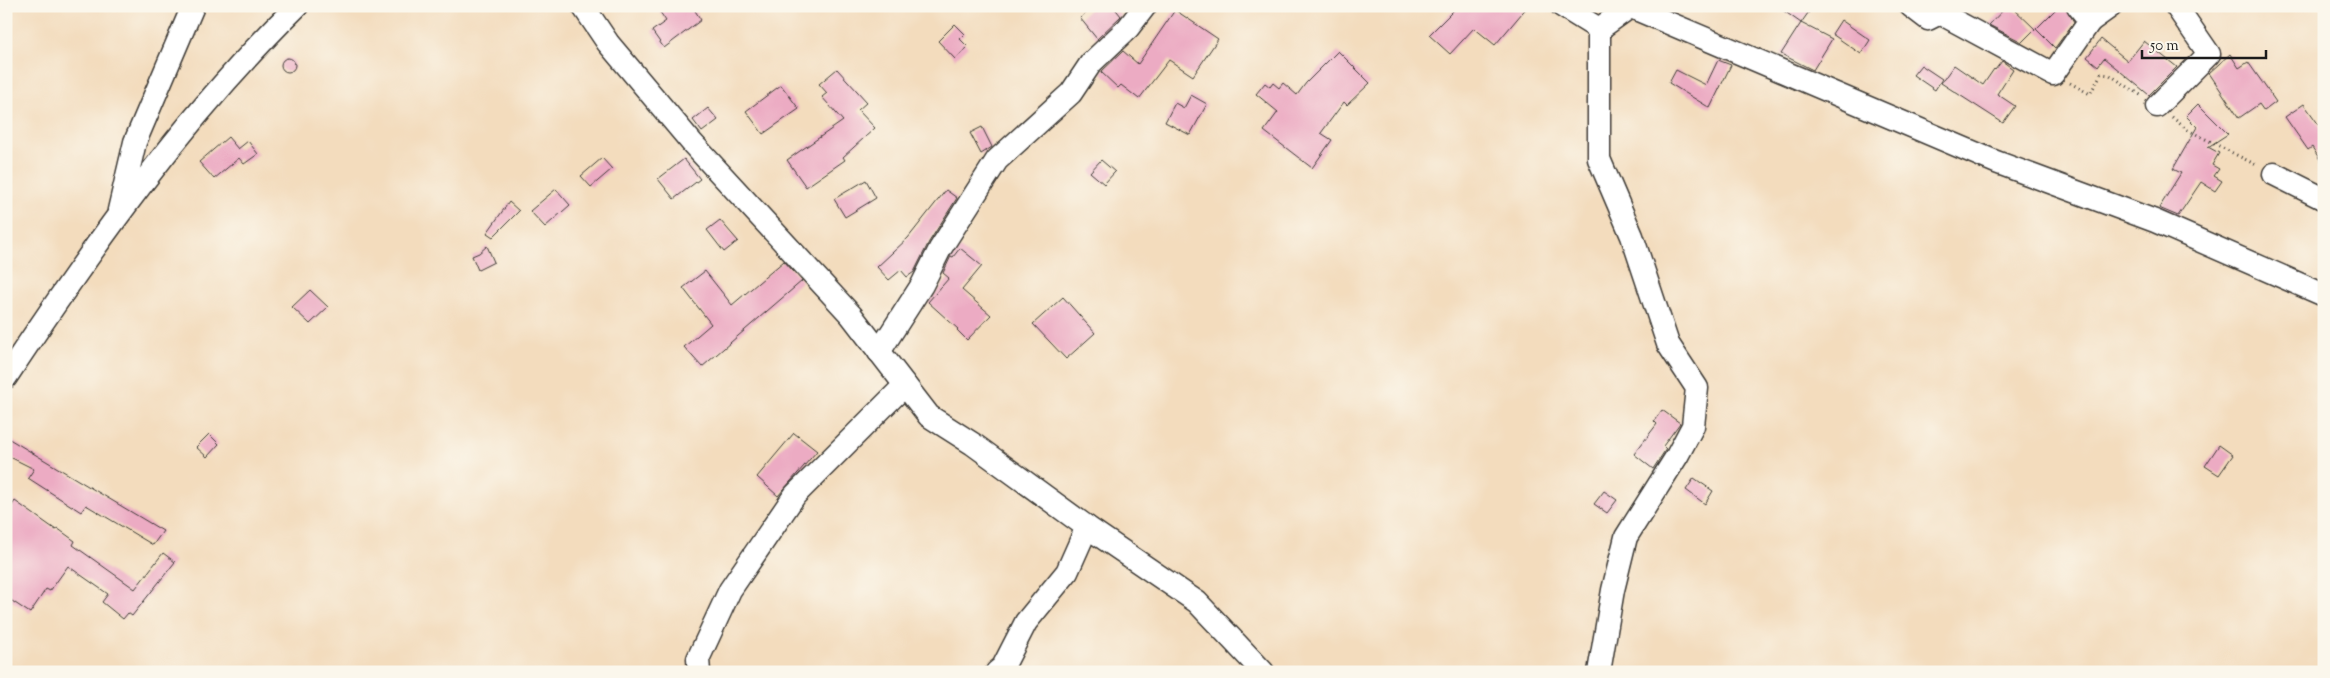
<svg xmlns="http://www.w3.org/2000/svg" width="2330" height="678" viewBox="0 0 2330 678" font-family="'Sorts Mill Goudy',serif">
<rect width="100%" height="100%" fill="#fbf7ec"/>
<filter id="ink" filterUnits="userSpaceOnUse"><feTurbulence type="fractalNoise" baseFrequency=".02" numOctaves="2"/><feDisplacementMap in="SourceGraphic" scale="10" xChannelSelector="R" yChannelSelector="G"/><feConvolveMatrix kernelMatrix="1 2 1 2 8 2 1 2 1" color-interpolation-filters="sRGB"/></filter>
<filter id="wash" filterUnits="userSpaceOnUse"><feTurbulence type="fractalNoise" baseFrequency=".0096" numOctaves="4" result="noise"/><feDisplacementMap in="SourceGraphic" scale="20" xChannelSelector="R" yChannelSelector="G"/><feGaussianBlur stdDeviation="1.12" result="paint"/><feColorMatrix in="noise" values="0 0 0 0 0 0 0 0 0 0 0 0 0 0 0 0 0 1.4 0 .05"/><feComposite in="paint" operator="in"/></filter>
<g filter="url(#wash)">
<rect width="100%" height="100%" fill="#f3dcbd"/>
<g id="blocks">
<!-- building -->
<g fill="#ecabc3">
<path d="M656 6H692L701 20 664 48 652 31 666 21Z"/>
<path d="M1093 6H1113L1121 16 1097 39 1080 18Z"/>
<path d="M1458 6H1528L1495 45 1474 28 1450 54 1429 35Z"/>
<path d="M1777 6H1813L1801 23Z"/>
<path d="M2007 6H2011L2035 29 2022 42 1989 25Z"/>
<path d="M2059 6H2065L2074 22 2055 48 2036 29Z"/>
<path d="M1175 10 1218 39 1193 76 1169 60 1139 99 1121 85 1118 88 1101 72 1123 51 1138 64Z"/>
<path d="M1841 20 1870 40 1861 54 1832 34Z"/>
<path d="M1801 23 1832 39 1813 70 1781 54Z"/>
<path d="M955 24 965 34 960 39 968 47 955 59 938 41Z"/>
<path d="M2101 39 2128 61 2144 41 2177 67 2149 95 2104 58 2098 66 2087 57Z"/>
<path d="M1338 51 1370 83 1347 105 1344 102 1321 133 1332 140 1312 168 1264 131 1278 112 1256 94 1265 83 1270 87 1273 83 1279 88 1283 83 1297 95 1306 83Z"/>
<path d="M2230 54 2239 68 2248 62 2276 102 2264 111 2259 104 2239 118 2209 73Z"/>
<circle cx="288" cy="65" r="7"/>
<path d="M1718 60 1731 65 1710 108 1669 83 1676 70 1706 85Z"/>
<path d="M2002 61 2013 69 1997 94 2015 106 2003 123 1941 83 1954 65 1983 85 1994 69 1995 70Z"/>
<path d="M1921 65 1942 79 1935 90 1913 75Z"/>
<path d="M837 69 867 102 858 110 875 128 843 157 845 160 806 187 787 160 843 121 822 97 827 93 819 84Z"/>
<path d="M781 85 799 109 763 134 746 111Z"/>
<path d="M1191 95 1207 104 1190 135 1165 122 1175 103 1184 108Z"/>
<path d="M2198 104 2228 134 2208 147 2219 153 2212 165 2219 169 2214 176 2222 181 2215 191 2201 182 2178 216 2159 208 2181 173 2173 169 2197 127 2186 116Z"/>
<path d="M2304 104 2324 132V166L2312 147 2308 150 2285 117Z"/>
<path d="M708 108 718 120 702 132 693 120Z"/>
<path d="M982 127 992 147 981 154 970 133Z"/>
<path d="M228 137 238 149 248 141 258 154 244 164 239 158 214 179 199 162Z"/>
<path d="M602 158 612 169 591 187 581 176Z"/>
<path d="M684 159 700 179 674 199 658 179Z"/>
<path d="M1101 160 1115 172 1104 184 1090 172Z"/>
<path d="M866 180 876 198 845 217 834 199Z"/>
<path d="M556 189 570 205 545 227 530 211Z"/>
<path d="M946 190 957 198 929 242 914 272 907 277 901 270 889 280 877 267 908 238Z"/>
<path d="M509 202 519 211 493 237 487 233Z"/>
<path d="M720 220 738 241 724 252 707 230Z"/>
<path d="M487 246 494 262 478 270 472 256 479 253Z"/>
<path d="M960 248 982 266 962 290 991 315 967 340 957 330 958 329 928 302 949 278 943 273 951 256 953 257Z"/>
<path d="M784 261 802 281 702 367 684 347 711 324 683 288 705 271 732 305Z"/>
<path d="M310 290 328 307 310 324 292 307Z"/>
<path d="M1063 297 1095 333 1066 359 1033 324Z"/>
<path d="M1662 410 1680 423 1663 446 1666 449 1653 469 1634 454 1657 424 1654 421Z"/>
<path d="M794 433 817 451 778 496 757 477Z"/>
<path d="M209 434 219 444 207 457 196 447Z"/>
<path d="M6 437 163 531 153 545 86 505 81 512 28 478 34 469 6 455Z"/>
<path d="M2219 445 2233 455 2219 475 2205 466Z"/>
<path d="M1694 478 1713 491 1705 504 1686 490Z"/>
<path d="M1604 491 1617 500 1607 513 1594 504Z"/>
<path d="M15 501 56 530 57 528 75 541 73 545 135 589 163 553 175 562 132 616 128 613 123 619 102 602 108 594 68 566 50 591 46 589 30 613 6 597V514Z"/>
</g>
</g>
</g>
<g filter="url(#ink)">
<use href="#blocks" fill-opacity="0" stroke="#3c3934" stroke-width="1"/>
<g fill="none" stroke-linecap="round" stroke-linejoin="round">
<defs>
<g id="minor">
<path d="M583 6 608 43 693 144 851 315 929 416 973 444 1087 527 1067 572 1026 622 1003 667 997 672"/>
<path d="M1562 6 1599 29V159L1632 236 1668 344 1697 388 1693 426 1677 456 1626 537 1613 590 1599 672"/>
<path d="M1911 6 1928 19 1940 13 2053 74 2090 21 2078 6"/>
<path d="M1631 7 1996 162 2155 221 2324 295"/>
<path d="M2090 21 2111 6"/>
<path d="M1599 29 1631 6"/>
<path d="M2157 106 2209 54 2176 6"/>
<path d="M2274 174 2324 199"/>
<path d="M119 210 135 142 193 6"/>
<path d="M879 352 922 285 940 249 997 160 1071 93 1091 63 1128 28 1145 6"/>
<path d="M6 377C93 246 185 116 297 6"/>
<path d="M1087 527 1197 602 1263 672"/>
<path d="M699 672 698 659 730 590 795 495 905 385"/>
</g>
</defs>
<!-- minor casing -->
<use href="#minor" stroke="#3c3934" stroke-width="25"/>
<!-- path -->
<g stroke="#3c3934" stroke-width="3" stroke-dasharray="1 4" stroke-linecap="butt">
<path d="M2070 83 2090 94 2101 74 2110 75 2142 96"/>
<path d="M2172 117 2186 129 2258 166"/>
</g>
<!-- minor -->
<use href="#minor" stroke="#fff" stroke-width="22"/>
</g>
</g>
<!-- margin -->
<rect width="2330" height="678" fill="none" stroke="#fbf7ec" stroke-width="25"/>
<!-- scale -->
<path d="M2142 50v8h124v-8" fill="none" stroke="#1c1c1c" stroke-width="2.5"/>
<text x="2150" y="50" font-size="15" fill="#1c1c1c" stroke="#fbf7ec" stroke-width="4" paint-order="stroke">50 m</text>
</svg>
